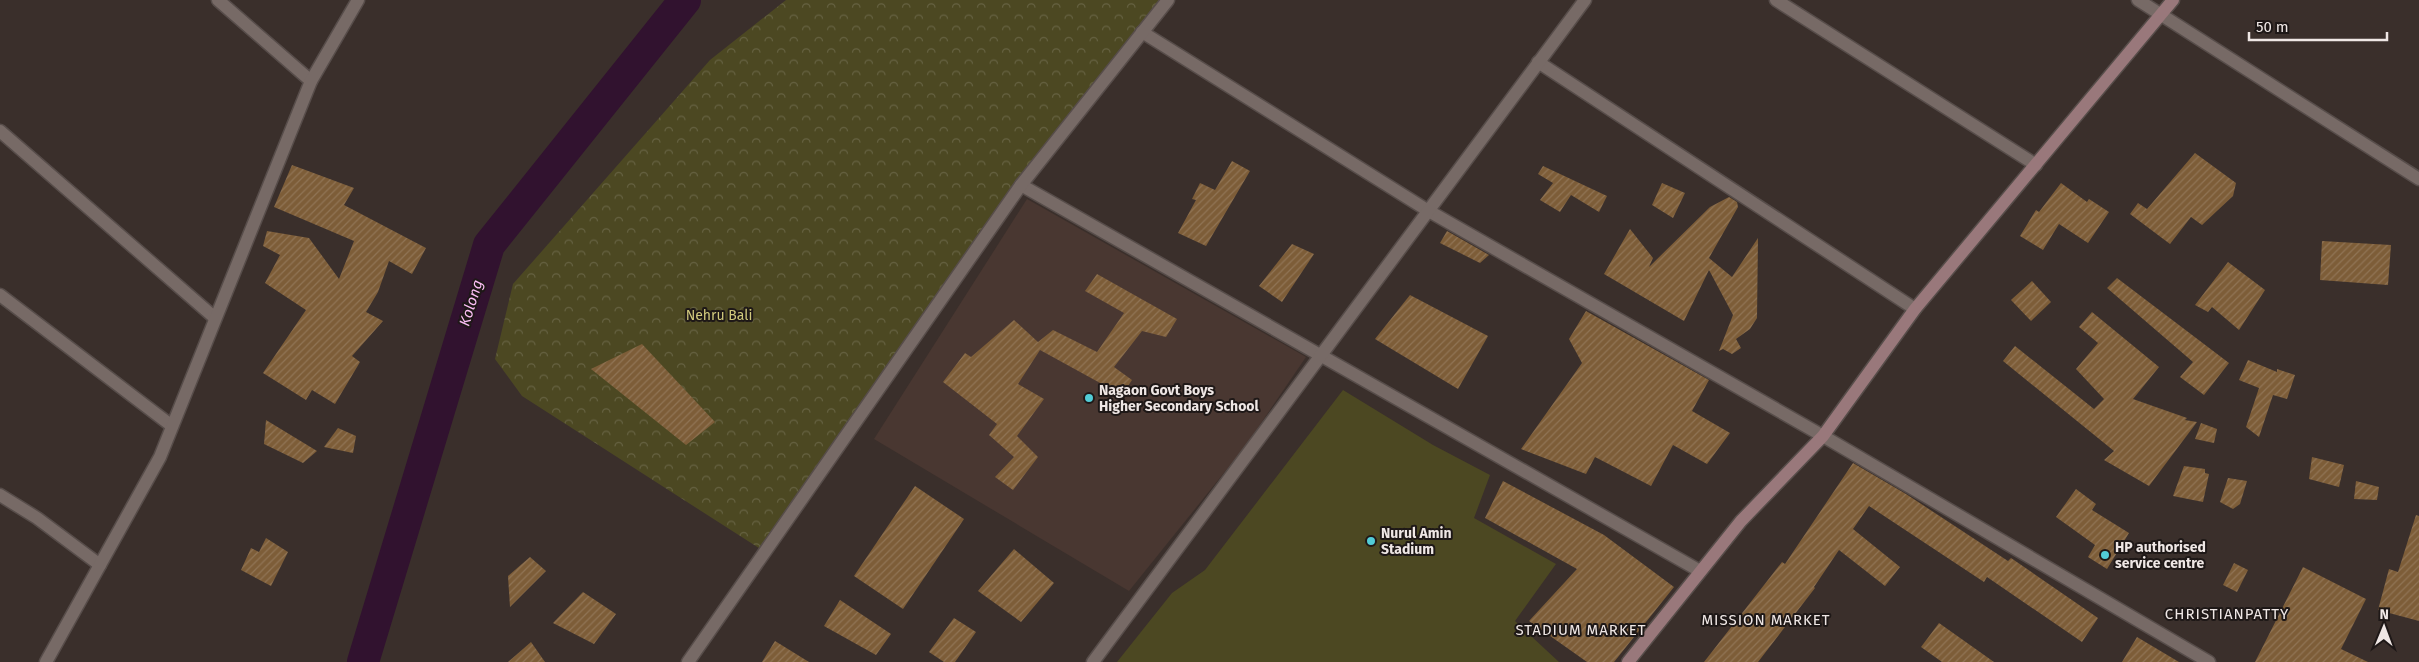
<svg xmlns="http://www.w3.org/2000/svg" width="2419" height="662" viewBox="0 0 2419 662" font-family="'Fira Sans',sans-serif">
<defs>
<pattern id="park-crowns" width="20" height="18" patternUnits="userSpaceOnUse" patternTransform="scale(1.25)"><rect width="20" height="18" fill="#4c4822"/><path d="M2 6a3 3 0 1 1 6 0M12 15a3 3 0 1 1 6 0" fill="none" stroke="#666242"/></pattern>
<pattern id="building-hatch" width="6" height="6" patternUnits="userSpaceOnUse" patternTransform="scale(1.25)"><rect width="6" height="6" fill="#7d5d38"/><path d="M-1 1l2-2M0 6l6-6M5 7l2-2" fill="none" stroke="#907455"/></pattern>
</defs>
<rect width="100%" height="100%" fill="#3a2f2b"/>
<!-- built -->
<path fill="#493731" d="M1027 199 1306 357 1244 448 1129 591 874 439Z"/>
<!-- grass -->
<path fill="#4c4822" d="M1343 390 1433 445 1490 475 1474 518 1556 564 1515 621 1559 662H1117L1172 593 1205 570Z"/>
<!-- park -->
<path fill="url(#park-crowns)" d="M786 0H1168L1021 185 765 552 522 396 495 359 513 284 710 60Z"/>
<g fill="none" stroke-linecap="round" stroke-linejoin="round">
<!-- river -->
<path stroke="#31122f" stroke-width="32" d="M363 662 489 245 685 0"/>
</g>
<!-- building -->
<g fill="url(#building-hatch)">
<path d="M2195 153 2236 183 2233 196 2202 225 2191 217 2170 244 2130 214 2138 203 2147 209Z"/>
<path d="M1232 161 1250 171 1206 246 1178 233 1196 200 1192 199 1200 183 1215 190Z"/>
<path d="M292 165 354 188 344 205 426 248 412 274 389 261 378 292 366 312 383 321 352 356 360 362 335 404 312 390 306 400 263 373 306 310 265 283 280 255 263 246 267 231 309 238 339 279 354 241 274 207Z"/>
<path d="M1543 166 1607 196 1599 212 1571 195 1560 212 1540 200 1553 183 1538 174Z"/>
<path d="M1662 183 1685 193 1673 218 1652 205Z"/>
<path d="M2061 183 2087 202 2089 199 2109 212 2088 243 2059 224 2043 250 2020 236 2036 210 2039 212Z"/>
<path d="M1729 197 1737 202 1738 207 1709 258 1732 277 1758 238 1757 318 1750 329 1736 339 1741 348 1732 354 1723 349 1719 351 1733 315 1709 270 1684 321 1604 274 1630 229 1653 258 1649 267 1710 207Z"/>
<path d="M1447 231 1489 255 1480 263 1440 243Z"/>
<path d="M2322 241 2391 245 2388 285 2320 280Z"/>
<path d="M1292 244 1314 254 1282 302 1259 286Z"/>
<path d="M2228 262 2265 290 2239 330 2212 307 2208 312 2195 305Z"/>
<path d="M1097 274 1177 319 1166 337 1142 331 1114 367 1132 380 1122 395 1040 350 1018 384 1044 399 1017 436 1038 457 1013 490 995 477 1014 457 989 435 997 424 943 382 965 353 971 357 1014 320 1038 342 1053 330 1097 352 1124 313 1085 291Z"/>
<path d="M2117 278 2229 363 2204 395 2180 377 2193 362 2107 288Z"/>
<path d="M2032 281 2051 302 2031 321 2011 300Z"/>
<path d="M1410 295 1488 336 1458 389 1375 339Z"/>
<path d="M1586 311 1709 380 1692 411 1730 433 1707 464 1673 445 1651 486 1595 457 1586 474 1521 449 1582 363 1569 339Z"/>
<path d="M2092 312 2159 367 2133 399 2187 418 2185 420 2197 422 2149 486 2104 460 2114 451 2003 361 2015 346 2094 409 2104 399 2076 369 2098 343 2079 327Z"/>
<path d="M642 344 715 422 686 445 591 369Z"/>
<path d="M2248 360 2277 372V369L2295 375 2287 399 2273 395 2259 437 2246 427 2259 388 2239 380Z"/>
<path d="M266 420 317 451 303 463 264 444Z"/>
<path d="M2201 423 2217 429 2214 443 2195 439Z"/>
<path d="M338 428 356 436 353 453 324 447Z"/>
<path d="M2312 457 2344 465 2339 487 2309 479Z"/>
<path d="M1853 463 1906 494 2008 561 2011 558 2098 618 2082 642 1987 577 1984 582 1869 506 1853 529 1900 567 1885 586 1839 550 1814 587 1815 588 1758 662H1704L1782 562 1785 564Z"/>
<path d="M2184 466 2205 469V473L2209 474 2203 502 2173 496Z"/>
<path d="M2228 478 2247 481 2240 504 2233 509 2220 502Z"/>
<path d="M1503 481 1604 535 1674 587 1614 662H1587L1529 621 1577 569 1485 518Z"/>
<path d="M2356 481 2379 487 2377 500 2354 499Z"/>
<path d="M915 486 964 519 903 609 854 576Z"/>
<path d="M2076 489 2096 504 2092 510 2129 533 2107 569 2088 557 2095 545 2056 517Z"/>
<path d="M2416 515 2419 516V621L2378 610 2389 569 2398 572Z"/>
<path d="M266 538 288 552 271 586 241 570 251 548 259 552Z"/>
<path d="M1014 549 1054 583 1021 622 978 591Z"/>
<path d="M530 557 546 571 510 607 508 576Z"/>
<path d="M2234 563 2248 570 2237 592 2223 585Z"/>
<path d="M2303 567 2366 599 2341 649 2368 662H2255Z"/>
<path d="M583 592 616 614 594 644 553 623Z"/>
<path d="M840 600 891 634 876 655 824 626Z"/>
<path d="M954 618 976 632 955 662H944L929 652Z"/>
<path d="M1939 623 1994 662H1942L1921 647Z"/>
<path d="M2137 637 2179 662H2122Z"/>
<path d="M775 641 809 662H762Z"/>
<path d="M531 642 545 662H508Z"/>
</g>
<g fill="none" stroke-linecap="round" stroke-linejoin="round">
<defs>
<g id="minor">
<path d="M218 0 311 81"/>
<path d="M1776 0 2036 165"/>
<path d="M2138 0 2419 179"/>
<path d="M1142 32 1427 210 1823 436 2209 662"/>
<path d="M1538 62 1915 309"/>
<path d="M0 131 215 318"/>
<path d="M1021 185 1700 571"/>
<path d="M0 295 172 426"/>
<path d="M0 495 37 518 100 565"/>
<path d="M46 662 160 457 311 81 358 0"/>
<path d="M1093 662 1585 0"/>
</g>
<path id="tertiary" d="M688 662 1021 185 1168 0"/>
<path id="secondary" d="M1628 662 1741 521 1823 436 1915 309 2173 0"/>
</defs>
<!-- minor casing -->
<use href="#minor" stroke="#574d4a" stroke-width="15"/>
<!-- tertiary casing -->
<use href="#tertiary" stroke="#574d4a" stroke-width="15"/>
<!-- secondary casing -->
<use href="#secondary" stroke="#574d4a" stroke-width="15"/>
<!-- minor -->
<use href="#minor" stroke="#776a66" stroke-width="12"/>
<!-- tertiary -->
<use href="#tertiary" stroke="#776a66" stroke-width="12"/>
<!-- secondary -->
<use href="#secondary" stroke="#99787b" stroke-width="12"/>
</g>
<!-- markers -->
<g fill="#52ccd6" stroke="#1e1817" stroke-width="2">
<circle cx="1089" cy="398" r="5"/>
<circle cx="1371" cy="541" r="5"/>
<circle cx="2105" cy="555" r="5"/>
</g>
<g text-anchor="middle" stroke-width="4" stroke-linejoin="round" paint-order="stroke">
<!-- park labels -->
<g font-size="14" fill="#d1c97d" stroke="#1e1817">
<text x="719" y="320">Nehru Bali</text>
</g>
<!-- poi labels -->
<g font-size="14" font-weight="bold" fill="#efe7e5" stroke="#1e1817" text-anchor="start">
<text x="1099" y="395">Nagaon Govt Boys<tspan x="1099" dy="16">Higher Secondary School</tspan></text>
<text x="1381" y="538">Nurul Amin<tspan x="1381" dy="16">Stadium</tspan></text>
<text x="2115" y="552">HP authorised<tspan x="2115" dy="16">service centre</tspan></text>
</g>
<!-- water labels -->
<g font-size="15" font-style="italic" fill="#fabef4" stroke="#1e1817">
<text transform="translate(471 303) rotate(-73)" y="5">Kolong</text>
</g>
<!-- neighbourhood labels -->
<g font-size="15" letter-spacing="1" fill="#efe7e5" stroke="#1e1817">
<text x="2227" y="619">CHRISTIANPATTY</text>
<text x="1766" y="625">MISSION MARKET</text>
<text x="1581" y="635">STADIUM MARKET</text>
</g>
</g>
<!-- north arrow -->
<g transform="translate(2384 627) rotate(1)" stroke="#1e1817" stroke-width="4" paint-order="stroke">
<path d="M0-4L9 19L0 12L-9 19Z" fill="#efe7e5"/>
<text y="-8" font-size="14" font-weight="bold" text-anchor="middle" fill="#efe7e5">N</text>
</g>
<!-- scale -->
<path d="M2249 32v8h138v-8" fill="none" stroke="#efe7e5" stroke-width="2.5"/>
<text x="2256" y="32" font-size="15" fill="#efe7e5" stroke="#1e1817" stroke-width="4" paint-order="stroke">50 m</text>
</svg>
